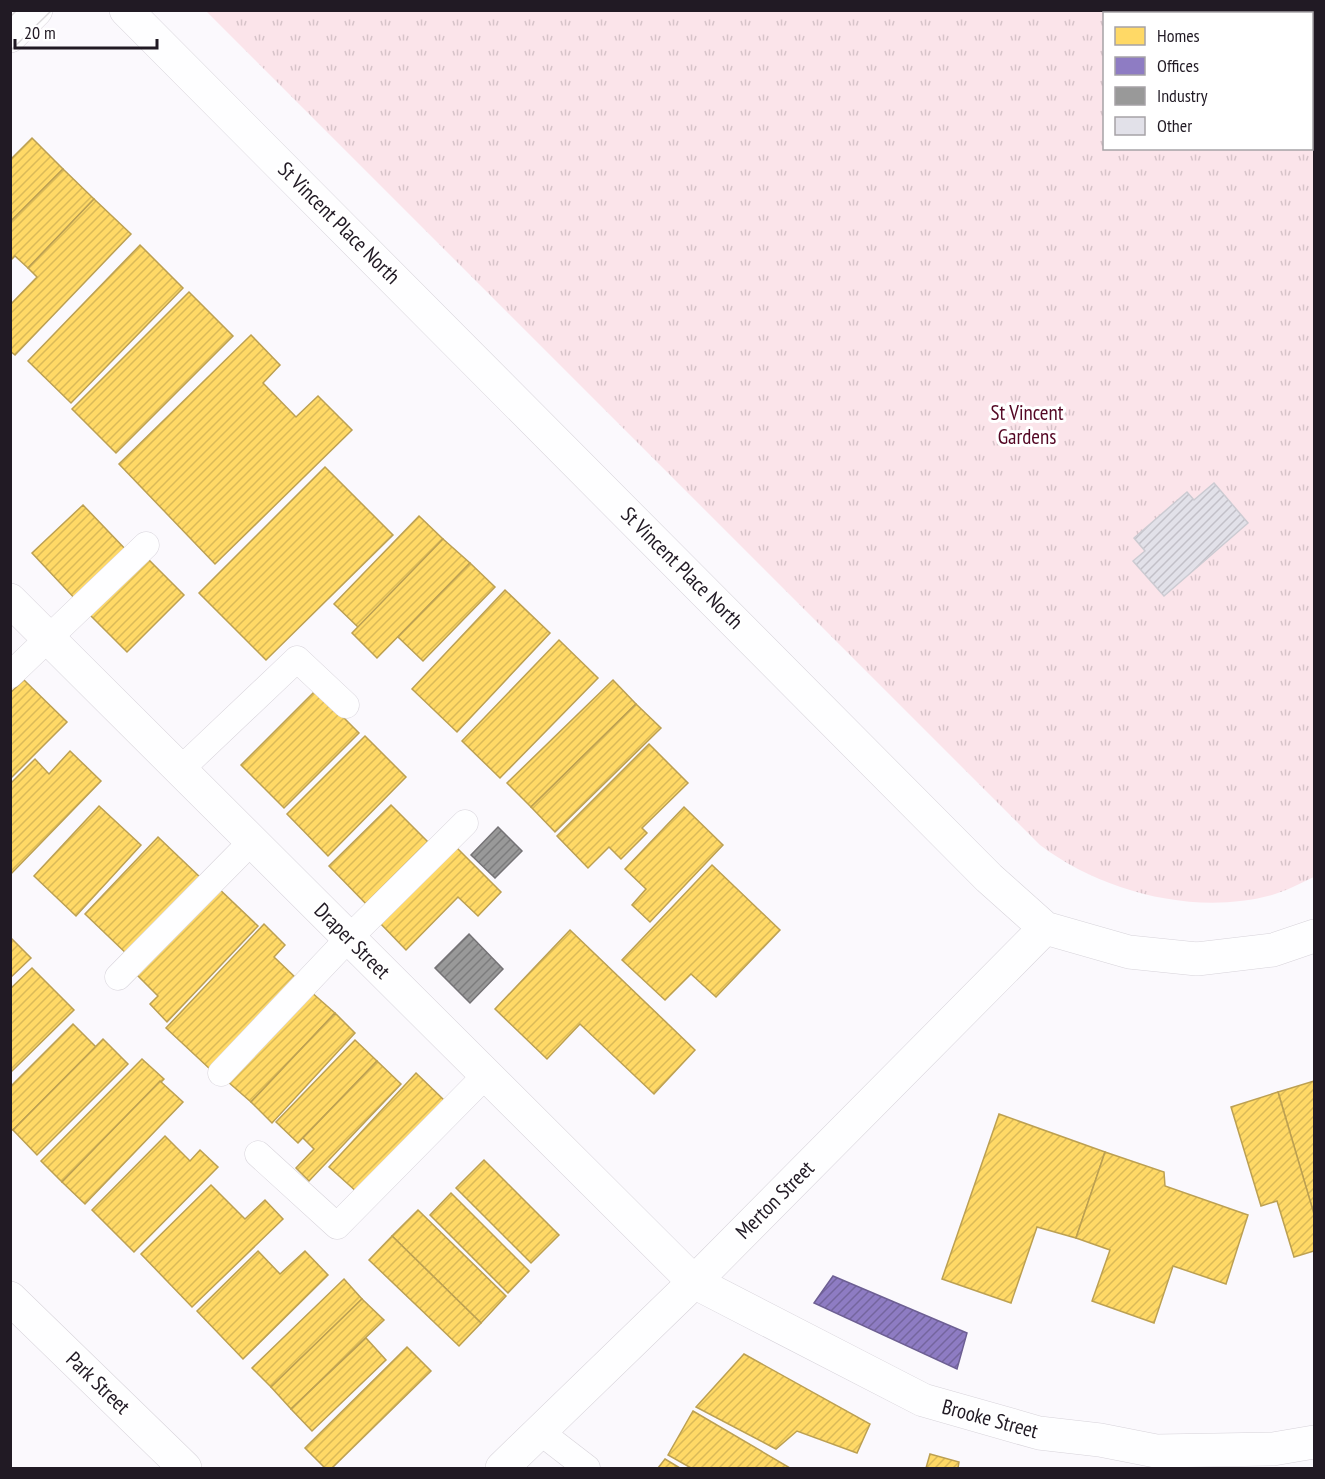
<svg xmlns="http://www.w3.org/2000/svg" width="1325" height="1479" viewBox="0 0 1325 1479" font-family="'PT Sans Narrow',sans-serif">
<defs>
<pattern id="park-tufts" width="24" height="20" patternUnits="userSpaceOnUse" patternTransform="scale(1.5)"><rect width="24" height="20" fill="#fbe4ea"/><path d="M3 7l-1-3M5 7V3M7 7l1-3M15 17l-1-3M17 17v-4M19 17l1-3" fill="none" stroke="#d7c3c9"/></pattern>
<pattern id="homes-hatch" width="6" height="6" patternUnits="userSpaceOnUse" patternTransform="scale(1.5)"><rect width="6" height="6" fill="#ffd966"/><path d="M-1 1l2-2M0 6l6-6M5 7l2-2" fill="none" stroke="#daba58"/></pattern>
<pattern id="offices-hatch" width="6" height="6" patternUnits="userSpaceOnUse" patternTransform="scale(1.5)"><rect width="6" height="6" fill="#8e7cc3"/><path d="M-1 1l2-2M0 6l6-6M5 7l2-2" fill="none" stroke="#74659e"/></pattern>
<pattern id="industry-hatch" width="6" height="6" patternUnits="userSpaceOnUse" patternTransform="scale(1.5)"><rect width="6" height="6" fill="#999"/><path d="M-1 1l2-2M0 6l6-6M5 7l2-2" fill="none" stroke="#7c7c7d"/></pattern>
<pattern id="building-hatch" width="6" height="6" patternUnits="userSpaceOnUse" patternTransform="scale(1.5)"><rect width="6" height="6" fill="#e2e1e9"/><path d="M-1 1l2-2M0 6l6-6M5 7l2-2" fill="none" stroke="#c2c0c8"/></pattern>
</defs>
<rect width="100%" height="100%" fill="#fbf9fd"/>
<!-- park -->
<path fill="url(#park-tufts)" d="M206 11H1203L1206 13 1104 14V148H1312V119L1314 122V877C1301 883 1286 891 1272 895 1195 916 1102 892 1040 845Z"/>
<!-- homes -->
<g fill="url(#homes-hatch)" stroke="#bca052" stroke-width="1.5">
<path d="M32 138 63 169 10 222V160Z"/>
<path d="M63 169 94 199 28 268 15 256 10 261V222Z"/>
<path d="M94 199 131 234 15 355 10 351V305L37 277 28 268Z"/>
<path d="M140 245 183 288 71 403 28 361Z"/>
<path d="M189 292 233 336 116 453 72 409Z"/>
<path d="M251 335 280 365 263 383 296 417 318 396 352 430 215 564 119 464Z"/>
<path d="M325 467 393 535 266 660 199 593Z"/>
<path d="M83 505 129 553 78 602 32 553Z"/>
<path d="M419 516 443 539 359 628 334 604Z"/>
<path d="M443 539 470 563 377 658 352 633Z"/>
<path d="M144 555 184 595 127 652 87 612Z"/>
<path d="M470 563 495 587 423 661 398 637Z"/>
<path d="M505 590 550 633 457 732 412 689Z"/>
<path d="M559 640 598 678 500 778 462 741Z"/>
<path d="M24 680 67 722 10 779V693Z"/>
<path d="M613 680 636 704 531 807 507 783Z"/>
<path d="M316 690 359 733 284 808 241 765Z"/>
<path d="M636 704 661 728 555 832 531 807Z"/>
<path d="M365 736 406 777 328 856 287 814Z"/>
<path d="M649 744 688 783 642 828 647 833 621 859 609 847 588 868 557 836Z"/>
<path d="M70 751 101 781 10 875V784L35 759 49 774Z"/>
<path d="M391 805 433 847 371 909 329 866Z"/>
<path d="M99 806 141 845 76 916 34 876Z"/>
<path d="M684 807 723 845 650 922 632 905 646 889 625 869Z"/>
<path d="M158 837 203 880 130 957 85 914Z"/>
<path d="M453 844 501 892 478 916 458 897 406 950 378 921Z"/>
<path d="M712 865 780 930 716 997 691 974 665 1000 622 960Z"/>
<path d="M215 885 258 926 167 1022 150 1004 158 996 133 971Z"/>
<path d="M264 924 285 945 274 957 297 979 211 1070 166 1028Z"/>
<path d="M570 930 695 1050 654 1094 580 1024 547 1059 495 1009Z"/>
<path d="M10 937 31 958 10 978Z"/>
<path d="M32 968 74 1010 10 1073V989Z"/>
<path d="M310 991 335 1013 251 1102 227 1081Z"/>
<path d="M335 1013 355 1033 272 1123 251 1102Z"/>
<path d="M73 1024 96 1047 13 1130 10 1128V1087Z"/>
<path d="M103 1039 128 1064 37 1155 13 1130Z"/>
<path d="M355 1040 377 1061 298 1143 276 1122Z"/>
<path d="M142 1059 164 1079 62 1182 41 1161Z"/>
<path d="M377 1061 401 1084 309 1181 296 1168 314 1149 303 1138Z"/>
<path d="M416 1073 444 1100 358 1193 329 1167Z"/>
<path d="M160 1081 183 1102 85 1204 62 1182Z"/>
<path d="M1314 1081V1214L1278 1092Z"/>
<path d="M1278 1092 1314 1214V1251L1294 1257 1277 1201 1261 1206 1231 1107Z"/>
<path d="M999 1114 1105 1152 1076 1238 1037 1227 1011 1303 942 1279Z"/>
<path d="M165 1136 190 1161 200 1150 218 1167 134 1252 92 1210Z"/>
<path d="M1105 1152 1164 1172 1165 1186 1248 1215 1226 1284 1173 1266 1154 1323 1092 1301 1110 1250 1076 1238Z"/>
<path d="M484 1160 559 1235 531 1263 456 1188Z"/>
<path d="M211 1185 245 1219 265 1200 283 1219 192 1307 141 1254Z"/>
<path d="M451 1193 529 1271 508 1293 430 1215Z"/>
<path d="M418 1210 506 1296 481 1323 392 1236Z"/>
<path d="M392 1236 481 1323 459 1346 369 1260Z"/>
<path d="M258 1251 280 1274 305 1251 328 1275 243 1359 197 1311Z"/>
<path d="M344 1279 362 1299 271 1387 252 1368Z"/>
<path d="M362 1299 384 1320 291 1409 271 1387Z"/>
<path d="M366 1338 386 1360 312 1431 291 1409Z"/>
<path d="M407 1347 431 1371 332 1468H325L305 1448Z"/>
<path d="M744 1354 870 1424 857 1453 797 1431 776 1449 696 1407Z"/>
<path d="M693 1411 790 1468H691L668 1455Z"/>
<path d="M930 1454 959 1462 958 1468H926Z"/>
<path d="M665 1459 680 1468H658Z"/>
</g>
<!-- offices -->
<path fill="url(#offices-hatch)" stroke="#6d5f93" stroke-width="1.5" d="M833 1276 967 1333 957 1369 814 1303Z"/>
<!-- industry -->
<g fill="url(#industry-hatch)" stroke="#757376" stroke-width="1.5">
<path d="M498 827 522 851 495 878 471 855Z"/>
<path d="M469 934 503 969 470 1003 435 968Z"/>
</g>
<!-- building -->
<path fill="url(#building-hatch)" stroke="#cccbd2" stroke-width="1.5" d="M1214 483 1248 523 1164 596 1133 561 1145 551 1134 538 1187 492 1194 500Z"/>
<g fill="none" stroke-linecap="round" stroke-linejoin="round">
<defs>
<g id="lane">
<path d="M10 675 146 545"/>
<path d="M180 770 297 659 346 705"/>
<path d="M118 977 252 841"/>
<path d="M221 1073 349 938 465 823"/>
<path d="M258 1154 337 1226 486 1075"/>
<path d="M539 1431 587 1468"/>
</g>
<g id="street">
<path d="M126 10 989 878 1045 928 1129 952 1197 959 1273 950 1314 936"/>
<path d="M1290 10 1293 14"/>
<path d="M1312 32 1314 35"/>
<path d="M10 36 36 10"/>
<path d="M10 600 694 1282 923 1400 1039 1433 1100 1440 1156 1451 1273 1449 1314 1442"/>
<path d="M10 1298 185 1468"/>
<path d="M502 1468 694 1282 1045 928"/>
</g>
</defs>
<!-- lane casing -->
<use href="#lane" stroke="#d7d3da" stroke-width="27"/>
<!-- street casing -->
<use href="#street" stroke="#d7d3da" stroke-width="34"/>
<!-- lane -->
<use href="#lane" stroke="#fefeff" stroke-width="26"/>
<!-- street -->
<use href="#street" stroke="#fefeff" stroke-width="33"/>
<!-- tram -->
<g stroke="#dcdadc" stroke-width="1.5">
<path d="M10 17 17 10"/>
<path d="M10 51 52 10"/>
</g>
</g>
<g text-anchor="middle" stroke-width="6" stroke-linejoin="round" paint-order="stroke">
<!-- street labels -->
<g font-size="21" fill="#211a24" stroke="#fff">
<text transform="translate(339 223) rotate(45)" y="7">St Vincent Place North</text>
<text transform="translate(682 568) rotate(45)" y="7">St Vincent Place North</text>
<text transform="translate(352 941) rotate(45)" y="7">Draper Street</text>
<text transform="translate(775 1200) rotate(-45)" y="7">Merton Street</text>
<text transform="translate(98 1383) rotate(44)" y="7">Park Street</text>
<text transform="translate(990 1419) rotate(15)" y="7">Brooke Street</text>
</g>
<!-- park labels -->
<g font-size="21" fill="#540724" stroke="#fff">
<text x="1027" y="420">St Vincent<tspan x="1027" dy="24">Gardens</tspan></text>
</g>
</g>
<!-- border -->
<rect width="1325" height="1479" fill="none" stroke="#211a24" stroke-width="24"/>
<!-- legend -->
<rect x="1103" y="12" width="210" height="138" fill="#ffffff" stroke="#a6a3a7" stroke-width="1.5"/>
<rect x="1115" y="27" width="30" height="18" fill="#ffd966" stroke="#a6a3a7" stroke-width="1.5"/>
<text x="1157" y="42" font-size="18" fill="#211a24">Homes</text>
<rect x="1115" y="57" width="30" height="18" fill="#8e7cc3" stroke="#a6a3a7" stroke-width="1.5"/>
<text x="1157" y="72" font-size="18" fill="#211a24">Offices</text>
<rect x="1115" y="87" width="30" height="18" fill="#999999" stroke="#a6a3a7" stroke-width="1.5"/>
<text x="1157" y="102" font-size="18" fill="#211a24">Industry</text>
<rect x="1115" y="117" width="30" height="18" fill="#e2e1e9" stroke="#a6a3a7" stroke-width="1.5"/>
<text x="1157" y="132" font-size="18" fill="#211a24">Other</text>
<!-- scale -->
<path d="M15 39v9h142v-9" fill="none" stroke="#211a24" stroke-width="3"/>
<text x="24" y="39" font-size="18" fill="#211a24" stroke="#ffffff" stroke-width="4.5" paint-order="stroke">20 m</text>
</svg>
